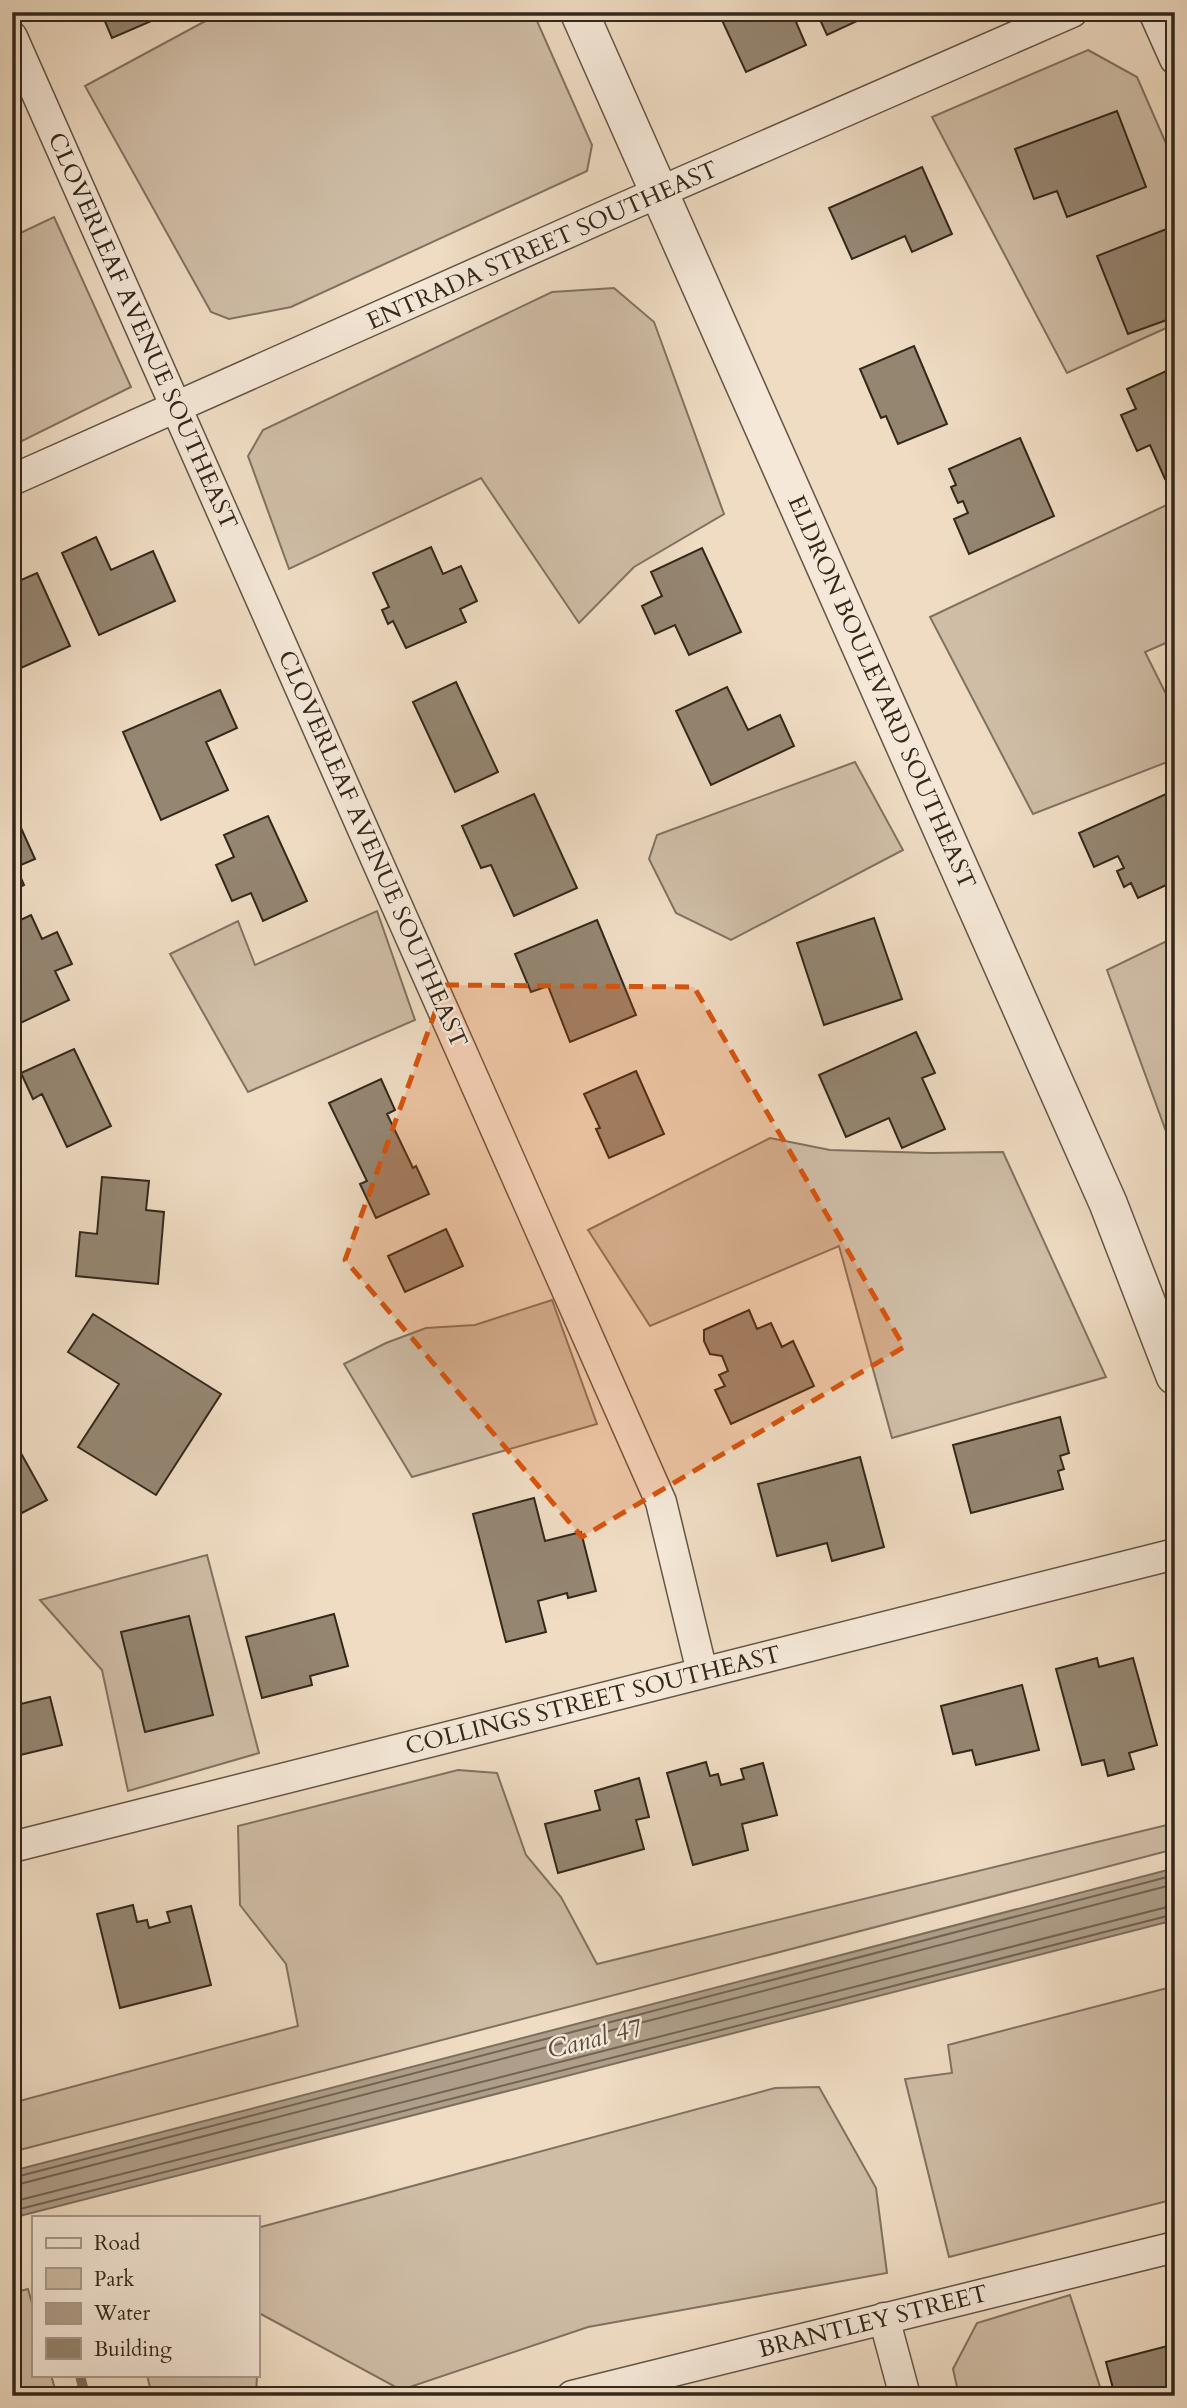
<svg xmlns="http://www.w3.org/2000/svg" width="1187" height="2408" font-family="Cardo,serif">
	<rect width="100%" height="100%" fill="#efdcc3"/>
	<filter id="stains"><feTurbulence type="fractalNoise" baseFrequency=".00286" numOctaves="4"/><feColorMatrix values="0 0 0 0 .2 0 0 0 0 .09 0 0 0 0 .02 0 0 0 .5 -.17"/></filter>
	<radialGradient id="worn" r=".72"><stop offset=".6" stop-color="#630" stop-opacity="0"/><stop offset="1" stop-color="#630" stop-opacity=".3"/></radialGradient>
	<path fill="#cfbda6" stroke="#817260" stroke-width="2" d="M222 12H533L592 145 587 171 291 307 229 319 211 312 85 86Z
		M1088 50 1137 77 1175 164V324L1067 373 932 117Z
		M54 217 131 387 20 442 12 426V237Z
		M614 288 654 322 724 514 634 567 579 623 481 478 289 569 248 456 263 430 552 292Z
		M1175 501V639L1145 652 1175 712V759L1033 814 930 617Z
		M855 762 903 850 731 940 676 913 649 859 657 835Z
		M377 911 415 1020 248 1092 170 954 238 921 255 965Z
		M1175 937V1156L1107 970Z
		M770 1138 830 1150 930 1153 1003 1152 1106 1377 892 1438 839 1246 650 1326 588 1230Z
		M552 1300 597 1424 412 1477 344 1364 386 1343 426 1328 475 1325Z
		M207 1555 259 1753 128 1791 102 1670 40 1600Z
		M458 1770 497 1773 526 1855 561 1897 597 1964 1175 1823V1849L12 2152V2103L298 2026 286 1964 240 1905 238 1826Z
		M1175 1986V2199L949 2257 905 2079 952 2073 948 2045Z
		M819 2087 876 2188 887 2273 588 2327 401 2390 259 2313 257 2354V2228L775 2088Z
		M28 2289 33 2307V2375H51L57 2396H12V2293Z
		M1070 2295 1103 2396H959L953 2369 977 2323Z
		M147 2375H257L256 2396H152Z"/>
	<path fill="#af9f8a" stroke="#7d6f5e" stroke-width="2" d="M1175 1868V1920L12 2218V2171Z"/>
	<g fill="none" stroke-linecap="round" stroke-linejoin="round">
		<path stroke="#716452" stroke-width="2" d="M12 2178 1175 1875
			M12 2186 1175 1884
			M12 2202 1175 1905
			M12 2211 1175 1914"/>
		<path stroke="#7d6f5e" stroke-width="10" d="M80 2375 85 2396"/>
	</g>
	<path fill="#958672" stroke="#33281b" stroke-width="2" d="M101 12H153L156 19 112 38Z
		M727 12H869L870 15 827 35 817 13 796 22 806 45 746 72 720 16Z
		M1117 111 1146 187 1067 217 1057 191 1034 199 1015 149Z
		M922 167 952 234 912 252 905 236 852 259 829 208Z
		M1169 228 1175 244V317L1128 334 1097 256Z
		M914 346 947 424 898 444 886 416 881 418 860 369Z
		M1175 367V475L1165 479 1150 445 1137 451 1121 415 1136 409 1127 389Z
		M1020 438 1054 516 969 554 954 519 968 513 963 501 958 503 951 487 956 485 949 469Z
		M96 537 111 570 153 551 175 601 99 635 62 553Z
		M431 547 443 574 461 566 477 601 460 609 466 622 406 648 393 621 388 624 382 610 389 607 373 573Z
		M702 548 741 632 689 655 675 625 655 634 642 606 662 596 651 572Z
		M37 573 70 646 12 672V584Z
		M456 682 498 772 455 792 413 702Z
		M727 687 748 730 780 715 794 746 711 785 676 711Z
		M220 690 237 728 206 742 228 790 161 820 123 732Z
		M1175 790V881L1138 898 1131 883 1124 887 1117 871 1124 868 1118 856 1094 867 1079 833Z
		M534 794 577 888 514 916 491 865 481 868 462 826Z
		M12 808 35 859 16 867 24 885 12 891Z
		M268 816 307 901 263 921 251 893 232 901 216 865 234 857 224 835Z
		M31 915 42 939 57 932 72 964 55 971 69 1000 12 1027V924Z
		M874 918 902 999 824 1025 797 943Z
		M597 920 636 1015 570 1042 548 986 531 992 515 954Z
		M916 1032 935 1073 922 1078 945 1129 902 1148 889 1118 846 1137 819 1075Z
		M74 1049 111 1126 67 1147 42 1094 33 1099 21 1073Z
		M636 1071 664 1134 609 1158 596 1129 600 1128 584 1094Z
		M381 1079 395 1110 387 1114 413 1168 416 1166 429 1194 376 1218 360 1184 367 1181 329 1103Z
		M102 1177 149 1181 146 1210 164 1212 158 1284 76 1276 80 1232 97 1234Z
		M446 1229 463 1266 405 1292 388 1256Z
		M749 1310 757 1329 771 1323 782 1347 793 1341 814 1386 731 1424 715 1390 725 1386 719 1375 728 1371 722 1356 710 1354 704 1341V1330Z
		M93 1314 221 1394 156 1495 78 1447 119 1384 68 1352Z
		M1060 1417 1069 1453 1060 1456 1064 1469 1058 1471 1063 1489 971 1513 953 1445Z
		M12 1437 47 1500 12 1518Z
		M860 1457 884 1547 832 1561 827 1543 777 1556 758 1484Z
		M534 1498 545 1541 581 1532 596 1591 568 1598 567 1593 538 1601 546 1632 506 1642 473 1514Z
		M334 1614 348 1666 310 1676 312 1685 262 1698 246 1637Z
		M189 1616 213 1715 145 1732 121 1632Z
		M1097 1658 1099 1667 1133 1658 1157 1745 1129 1753 1134 1769 1108 1776 1104 1760 1082 1765 1056 1669Z
		M1022 1685 1039 1750 976 1765 972 1750 953 1754 941 1706Z
		M50 1697 62 1745 12 1757V1706Z
		M706 1762 710 1776 718 1774 721 1785 744 1779 741 1769 763 1763 777 1815 742 1824 748 1850 693 1865 667 1773Z
		M639 1778 649 1817 636 1820 644 1849 558 1873 545 1824 600 1810 595 1791Z
		M133 1905 137 1922 147 1920 149 1928 170 1922 167 1912 191 1906 211 1985 120 2008 97 1914Z
		M1175 2344V2396H1115L1106 2362Z"/>
	<g fill="none" stroke-linecap="round" stroke-linejoin="round">
		<defs>
			<path id="minor" d="M1154 12 1175 59
				M12 37 661 1502 702 1672
				M12 480 623 208 1072 12
				M12 1847 1175 1554
				M884 2318 905 2396
				M572 2396 1175 2247"/>
			<path id="tertiary" d="M579 12 1108 1203 1175 1376"/>
		</defs>
		<use href="#minor" stroke="#625545" stroke-width="33"/>
		<use href="#tertiary" stroke="#625545" stroke-width="40"/>
		<use href="#minor" stroke="#f5e8d8" stroke-width="30"/>
		<use href="#tertiary" stroke="#f5e8d8" stroke-width="37"/>
	</g>
	<path fill="#d6540e" fill-opacity="0.2" stroke="#d6540e" stroke-width="5" stroke-dasharray="14 9" stroke-linejoin="round" d="M445 985 694 987 904 1347 582 1537 345 1260Z"/>
	<g text-anchor="middle" stroke-width="5" stroke-linejoin="round" paint-order="stroke">
		<g font-size="24" fill="#33281b" stroke="#f5e8d8">
			<text transform="translate(542 245) rotate(-24)" y="8">ENTRADA STREET SOUTHEAST</text>
			<text transform="translate(143 331) rotate(66)" y="8">CLOVERLEAF AVENUE SOUTHEAST</text>
			<text transform="translate(882 692) rotate(66)" y="8">ELDRON BOULEVARD SOUTHEAST</text>
			<text transform="translate(373 849) rotate(66)" y="8">CLOVERLEAF AVENUE SOUTHEAST</text>
			<text transform="translate(593 1700) rotate(-14)" y="8">COLLINGS STREET SOUTHEAST</text>
			<text transform="translate(873 2321) rotate(-14)" y="8">BRANTLEY STREET</text>
		</g>
		<g font-size="26" font-style="italic" fill="#584c3c" stroke="#f5e8d8">
			<text transform="translate(594 2038) rotate(-14)" y="9">Canal 47</text>
		</g>
	</g>
	<rect width="1187" height="2408" fill="none" stroke="#efdcc3" stroke-width="42"/>
	<rect x="14" y="14" width="1159" height="2380" fill="none" stroke="#33281b" stroke-width="3.5"/>
	<rect x="21" y="21" width="1145" height="2366" fill="none" stroke="#33281b" stroke-width="2"/>
	<rect x="32" y="2216" width="228" height="161" fill="#f5e8d8" stroke="#a79b8c" stroke-width="2"/>
	<rect x="46" y="2238" width="35" height="10" fill="#f5e8d8" stroke="#a79b8c" stroke-width="2"/>
	<text x="94" y="2250" font-size="21" fill="#33281b">Road</text>
	<rect x="46" y="2268" width="35" height="21" fill="#cfbda6" stroke="#a79b8c" stroke-width="2"/>
	<text x="94" y="2286" font-size="21" fill="#33281b">Park</text>
	<rect x="46" y="2303" width="35" height="21" fill="#af9f8a" stroke="#a79b8c" stroke-width="2"/>
	<text x="94" y="2320" font-size="21" fill="#33281b">Water</text>
	<rect x="46" y="2338" width="35" height="21" fill="#958672" stroke="#a79b8c" stroke-width="2"/>
	<text x="94" y="2356" font-size="21" fill="#33281b">Building</text>
	<rect width="100%" height="100%" filter="url(#stains)"/>
	<rect width="100%" height="100%" fill="url(#worn)"/>
</svg>
